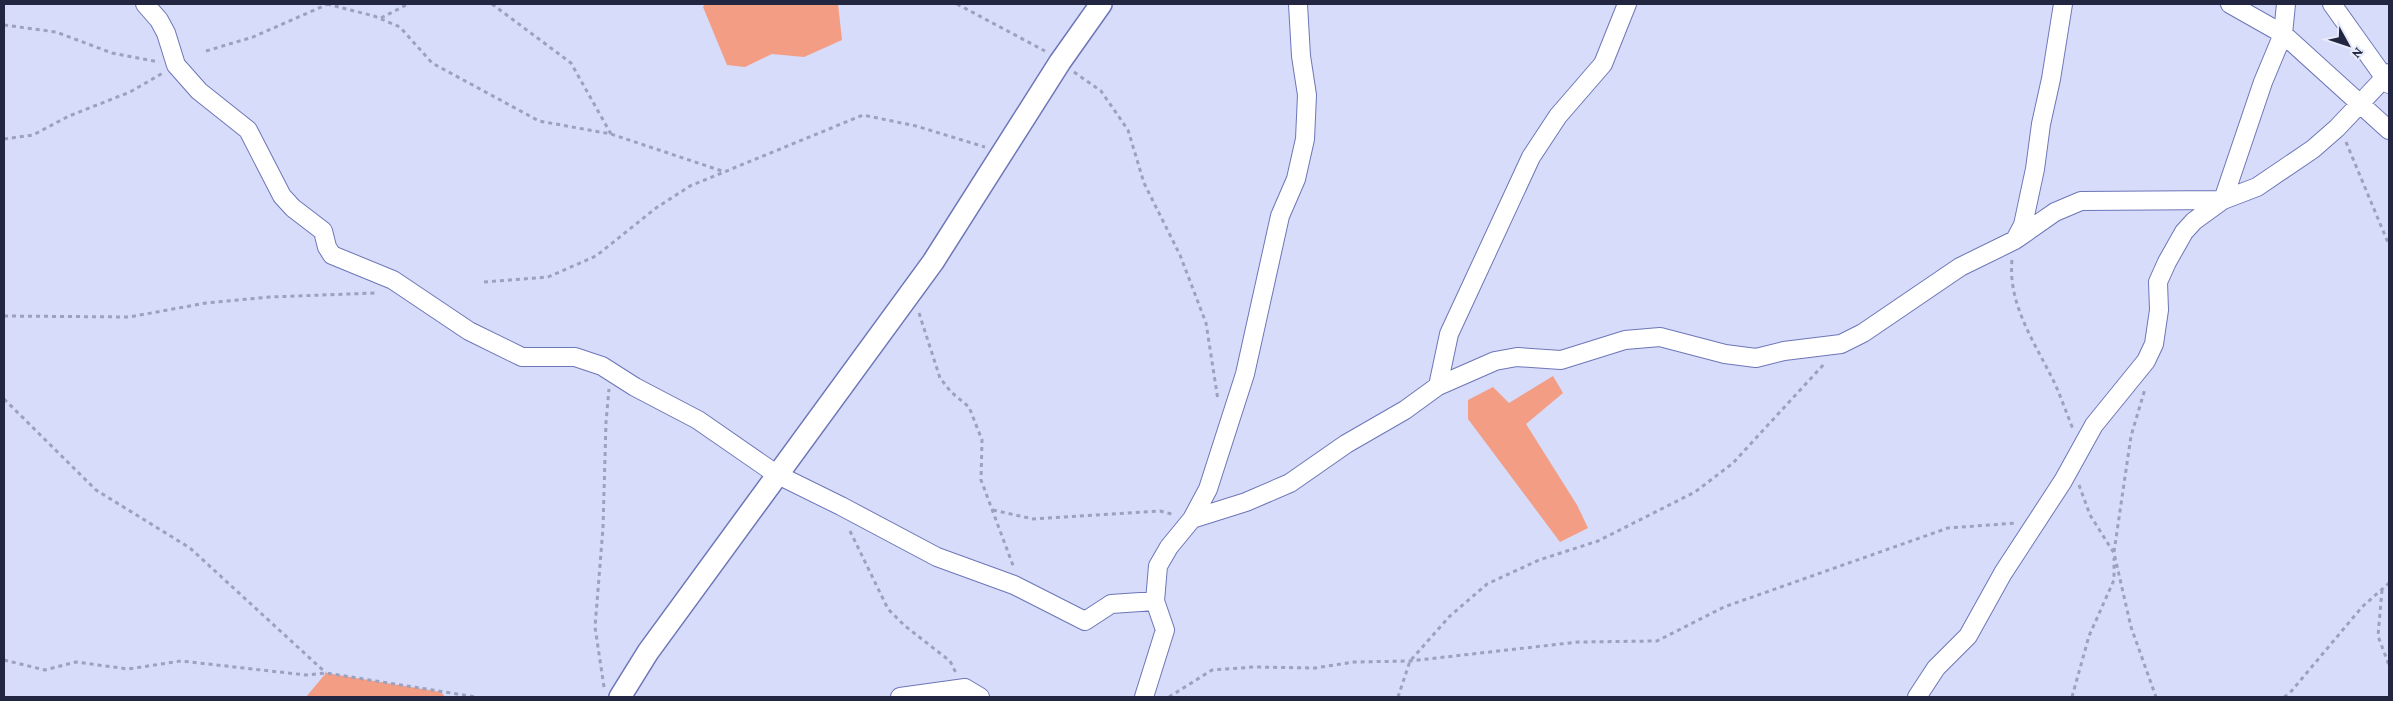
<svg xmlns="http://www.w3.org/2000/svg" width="2393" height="701" font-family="'Crimson Pro',serif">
	<rect width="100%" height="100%" fill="#d6dcf9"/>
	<path fill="#f39d84" d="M705 4H838L842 40 804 57 772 54 745 67 727 65 703 7Z
		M1553 376 1563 393 1526 424 1577 505 1588 528 1560 542 1468 419V400L1493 387 1509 403Z
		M326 673 441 692 445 697H306Z"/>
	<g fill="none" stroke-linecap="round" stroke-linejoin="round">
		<defs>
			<path id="minor" d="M145 4 159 20 166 33 176 65 199 91 248 130 282 196 293 208 323 231 327 247 332 255 393 280 469 331 522 357H575L602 366 635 387 698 420 776 474 841 506 937 557 1014 585 1085 621 1111 604 1155 601
				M2230 4 2283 34 2389 130
				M2332 4 2389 84
				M2015 240 2055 212 2081 201 2223 200 2263 82 2283 34 2286 4
				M1438 386 1495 361 1517 357 1561 360 1625 340 1660 337 1725 354 1756 358 1784 351 1841 344 1863 333 1960 267 2015 240 2023 225 2035 169 2041 124 2051 79 2063 4
				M1192 519 1246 502 1290 483 1346 444 1405 410 1438 386 1449 334 1531 157 1558 116 1603 64 1627 4
				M900 697 965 688 980 697
				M1144 697 1165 630 1155 601 1158 566 1169 547 1192 519 1208 489 1245 374 1280 216 1296 179 1305 139 1307 95 1301 56 1298 4
				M1917 697 1936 668 1968 636 2003 573 2063 481 2094 425 2146 361 2154 344 2159 310 2158 282 2167 262 2184 232 2194 221 2223 200 2257 187 2313 149 2337 128 2389 73"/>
			<path id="tertiary" d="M620 697 648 652 933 262 1060 62 1101 4"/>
		</defs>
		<use href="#minor" stroke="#6d76b8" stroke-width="20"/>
		<use href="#tertiary" stroke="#6d76b8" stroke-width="24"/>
		<path stroke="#9ca1bd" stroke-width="3" stroke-dasharray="4 4" stroke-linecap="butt" d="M327 4 374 16 400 27 432 63 539 121 611 134 725 172
			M492 4 571 63 611 134
			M957 4 1045 51
			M381 18 408 4
			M4 25 56 32 112 53 159 62
			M206 51 253 37 328 4
			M1074 72 1101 91 1128 130 1144 183 1180 255 1206 323 1218 400
			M4 139 33 135 69 116 130 92 163 73
			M2346 142 2389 245
			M2012 260C2008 301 2031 337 2049 372 2059 390 2065 410 2073 429
			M484 282 548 277 596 256 656 208 690 186 863 115 916 126 985 147
			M919 313 940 378 951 392 969 407 982 440 981 480 1014 568
			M4 316 129 317 206 303 270 297 376 293
			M4 399 96 490 190 548 326 673
			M2079 485 2090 515 2114 553 2131 627 2156 697
			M993 510 1033 519 1160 511 1175 515
			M850 531 888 609 905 626 950 661 956 673
			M2114 552 2131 436 2145 389
			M2382 590 2378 636 2389 665
			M4 660 45 670 76 662 128 669 181 661 306 675 326 673 476 697
			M604 687 595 627 603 528 606 422 609 389
			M1169 697 1212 670 1254 667 1315 668 1354 662 1410 661 1578 642 1657 641 1724 607 1948 528 2017 523
			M1398 697 1410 661 1450 616 1487 584 1539 560 1598 541 1695 492 1733 463 1825 363
			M2072 697 2089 636 2114 580V558
			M2284 697 2289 694 2362 607 2389 583"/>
		<use href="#minor" stroke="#fff" stroke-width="18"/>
		<use href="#tertiary" stroke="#fff" stroke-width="21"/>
	</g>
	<rect width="2393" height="701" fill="none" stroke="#222641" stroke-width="10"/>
	<g transform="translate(2348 45) rotate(130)" stroke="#e7eaf9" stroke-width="4" paint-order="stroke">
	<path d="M0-4L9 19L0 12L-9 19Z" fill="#222641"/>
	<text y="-8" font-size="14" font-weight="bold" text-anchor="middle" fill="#222641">N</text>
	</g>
</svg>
